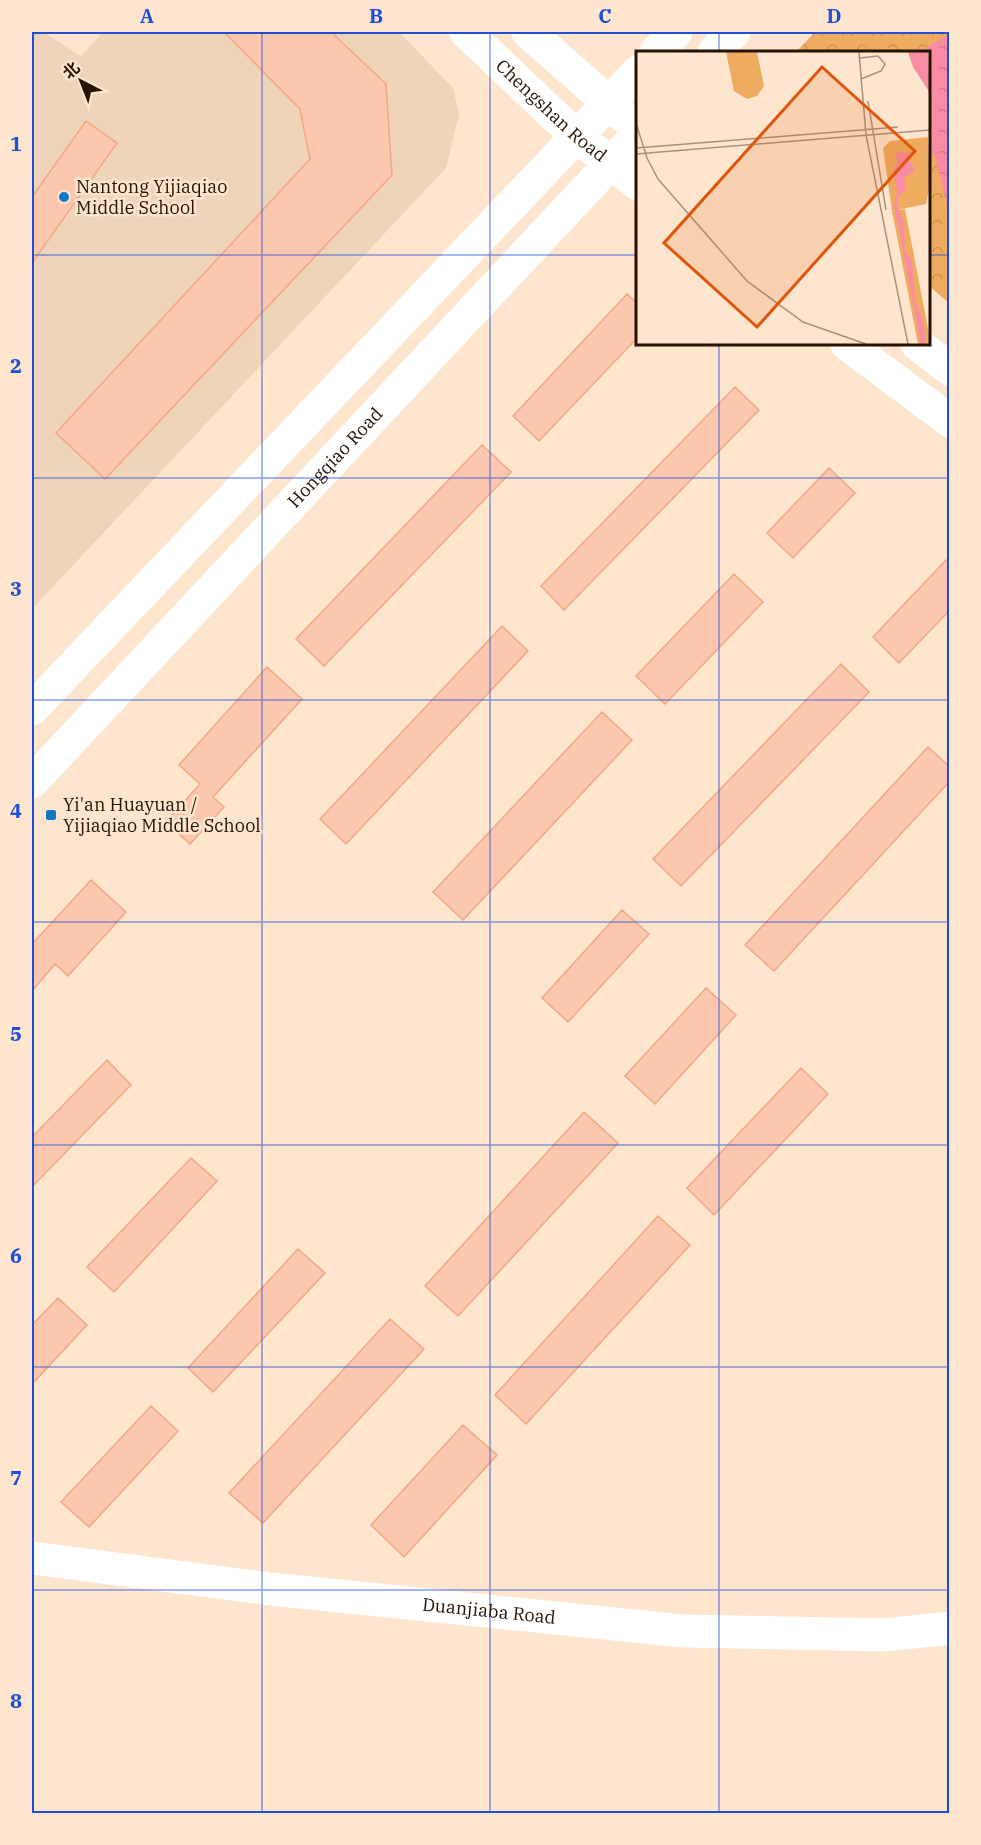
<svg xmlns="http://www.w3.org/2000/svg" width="981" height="1845" font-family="'IBM Plex Serif','Noto Sans SC',serif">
	<defs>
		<pattern id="park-crowns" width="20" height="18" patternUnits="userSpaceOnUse" patternTransform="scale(1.5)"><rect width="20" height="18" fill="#efac60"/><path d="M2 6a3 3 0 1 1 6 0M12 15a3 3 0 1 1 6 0" fill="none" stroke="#cd9352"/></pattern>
		<pattern id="water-ripples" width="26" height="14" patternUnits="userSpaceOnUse" patternTransform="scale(1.5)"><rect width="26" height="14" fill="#f98ba2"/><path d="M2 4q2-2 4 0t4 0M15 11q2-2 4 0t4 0" fill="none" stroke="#d5778a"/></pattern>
	</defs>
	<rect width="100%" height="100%" fill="#fee5cd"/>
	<path fill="#efd4b9" d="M32 32H43L81 56 103 32H399L453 88 459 115 446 168 32 609Z"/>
	<path fill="url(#park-crowns)" d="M815 32H949V303L929 286 928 52H796Z"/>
	<path fill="url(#water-ripples)" d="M949 34V214L935 155 929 152 928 52H919Z"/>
	<path fill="#fbc8af" stroke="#f3a67f" stroke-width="1.5" d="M224 32H331L386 84 392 175 105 479 56 433 310 159 300 109Z
		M86 121 117 143 32 263V197Z
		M627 294 638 304V337L539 441 513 416Z
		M735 387 759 410 564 610 541 586Z
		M482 445 511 472 324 666 296 639Z
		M829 468 855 493 793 558 767 533Z
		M946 560 950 563V610L899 663 873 637Z
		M734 574 763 602 665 704 636 676Z
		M502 626 528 651 346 844 320 819Z
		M841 664 869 692 681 886 653 859Z
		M267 667 302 699 213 797 224 807 190 844 166 822 200 784 179 765Z
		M602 712 632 740 463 920 433 892Z
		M928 747 950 767V781L774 971 745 945Z
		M91 880 126 912 68 976 55 964 32 991V940L34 942Z
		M622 910 649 934 568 1022 542 998Z
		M706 988 736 1015 655 1104 625 1076Z
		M107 1060 131 1085 32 1187V1137Z
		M801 1068 828 1094 714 1215 687 1188Z
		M584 1112 618 1143 458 1316 425 1286Z
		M191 1158 217 1181 114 1292 87 1267Z
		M658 1216 690 1245 526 1424 495 1395Z
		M298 1249 325 1273 213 1392 188 1368Z
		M58 1298 87 1325 32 1384V1325Z
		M390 1319 424 1349 263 1523 229 1493Z
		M151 1406 178 1431 89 1527 61 1502Z
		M463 1425 497 1455 404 1557 371 1525Z"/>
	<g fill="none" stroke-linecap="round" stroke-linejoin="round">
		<path stroke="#fff" stroke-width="33" id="s1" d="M32 1558 271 1589 683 1631 885 1635 950 1628"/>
		<g stroke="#fff" stroke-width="33">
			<path id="s2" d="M466 32 576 136 638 184"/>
			<path d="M528 32 625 117"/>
			<path d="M656 52 676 32"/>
			<path d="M714 52 734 32"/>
			<path d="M847 344 950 421"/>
			<path d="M917 344 950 369"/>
			<path d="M32 709 638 72"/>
			<path id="s3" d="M32 782 638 134"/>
		</g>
	</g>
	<path fill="none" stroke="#1d4ed8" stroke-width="1.5" stroke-opacity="0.55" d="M262 32V1814M490 32V1814M719 32V52M32 255H638M928 255H950M719 344V1814M32 478H950M32 700H950M32 922H950M32 1145H950M32 1367H950M32 1590H950"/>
	<g fill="#1279c4" stroke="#fee5cd" stroke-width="2">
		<circle cx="64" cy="197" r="6"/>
		<rect x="45" y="809" width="12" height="12" rx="3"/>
	</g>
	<g text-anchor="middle" stroke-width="5" stroke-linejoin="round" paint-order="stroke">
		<g font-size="18" fill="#271100" stroke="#fee5cd">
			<text dy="6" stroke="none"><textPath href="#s2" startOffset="116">Chengshan Road</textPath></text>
			<text dy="6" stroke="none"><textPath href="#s3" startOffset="444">Hongqiao Road</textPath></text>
			<text dy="6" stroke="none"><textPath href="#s1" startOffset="460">Duanjiaba Road</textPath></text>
		</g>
		<g font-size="18" fill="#271100" stroke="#fee5cd" text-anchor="start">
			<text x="76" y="193">Nantong Yijiaqiao<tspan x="76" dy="21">Middle School</tspan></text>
			<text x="63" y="811">Yi'an Huayuan /<tspan x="63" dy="21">Yijiaqiao Middle School</tspan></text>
		</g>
	</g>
	<g transform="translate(636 51)">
		<rect width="294" height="294" fill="#fee5cd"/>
		<path d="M269 158 294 288V293H282L256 160Z" fill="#efac60"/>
		<path d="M292 86 294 133 290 153 256 160 247 97 254 90Z" fill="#efac60"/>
		<path d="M90 1H121L128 35 121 45 111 48 98 40Z" fill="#efac60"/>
		<path d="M272 1H292L294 42 277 16ZM274 101 273 109 279 119 268 127 270 139 262 145 261 153 268 172 269 200 276 210 279 250 288 272 289 293H285L258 154 261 140 257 120 262 111 258 102Z" fill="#f98ba2"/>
		<path fill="none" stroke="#a8907b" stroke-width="1.5" d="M223 1 230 84 272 293M224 7 242 5 249 13 245 20 225 28M232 50 250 159M0 72 11 107 22 128 111 230 167 271 230 293M0 97 262 76M0 103 294 79M294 139V167"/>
		<path fill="#de550b" fill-opacity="0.15" stroke="#de550b" stroke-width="3" d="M186 16 279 100 121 276 28 192Z"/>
		<rect width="294" height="294" fill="none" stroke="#271100" stroke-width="3"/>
	</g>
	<rect width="981" height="1845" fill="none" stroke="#fee5cd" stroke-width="66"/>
	<g transform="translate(81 81) rotate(318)" stroke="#fee5cd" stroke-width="4.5" paint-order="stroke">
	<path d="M0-4.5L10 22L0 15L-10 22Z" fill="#271100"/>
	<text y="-9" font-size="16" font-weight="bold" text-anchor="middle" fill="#271100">北</text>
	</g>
	<rect x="33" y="33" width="915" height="1779" fill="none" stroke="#1d4ed8" stroke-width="2"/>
	<g font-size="20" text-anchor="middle" font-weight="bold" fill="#1d4ed8">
		<text x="147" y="23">A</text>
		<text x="376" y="23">B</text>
		<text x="605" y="23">C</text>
		<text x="834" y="23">D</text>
		<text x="16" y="151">1</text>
		<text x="16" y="373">2</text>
		<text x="16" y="596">3</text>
		<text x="16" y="818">4</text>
		<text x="16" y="1041">5</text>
		<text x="16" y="1263">6</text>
		<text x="16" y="1485">7</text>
		<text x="16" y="1708">8</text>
	</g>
</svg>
